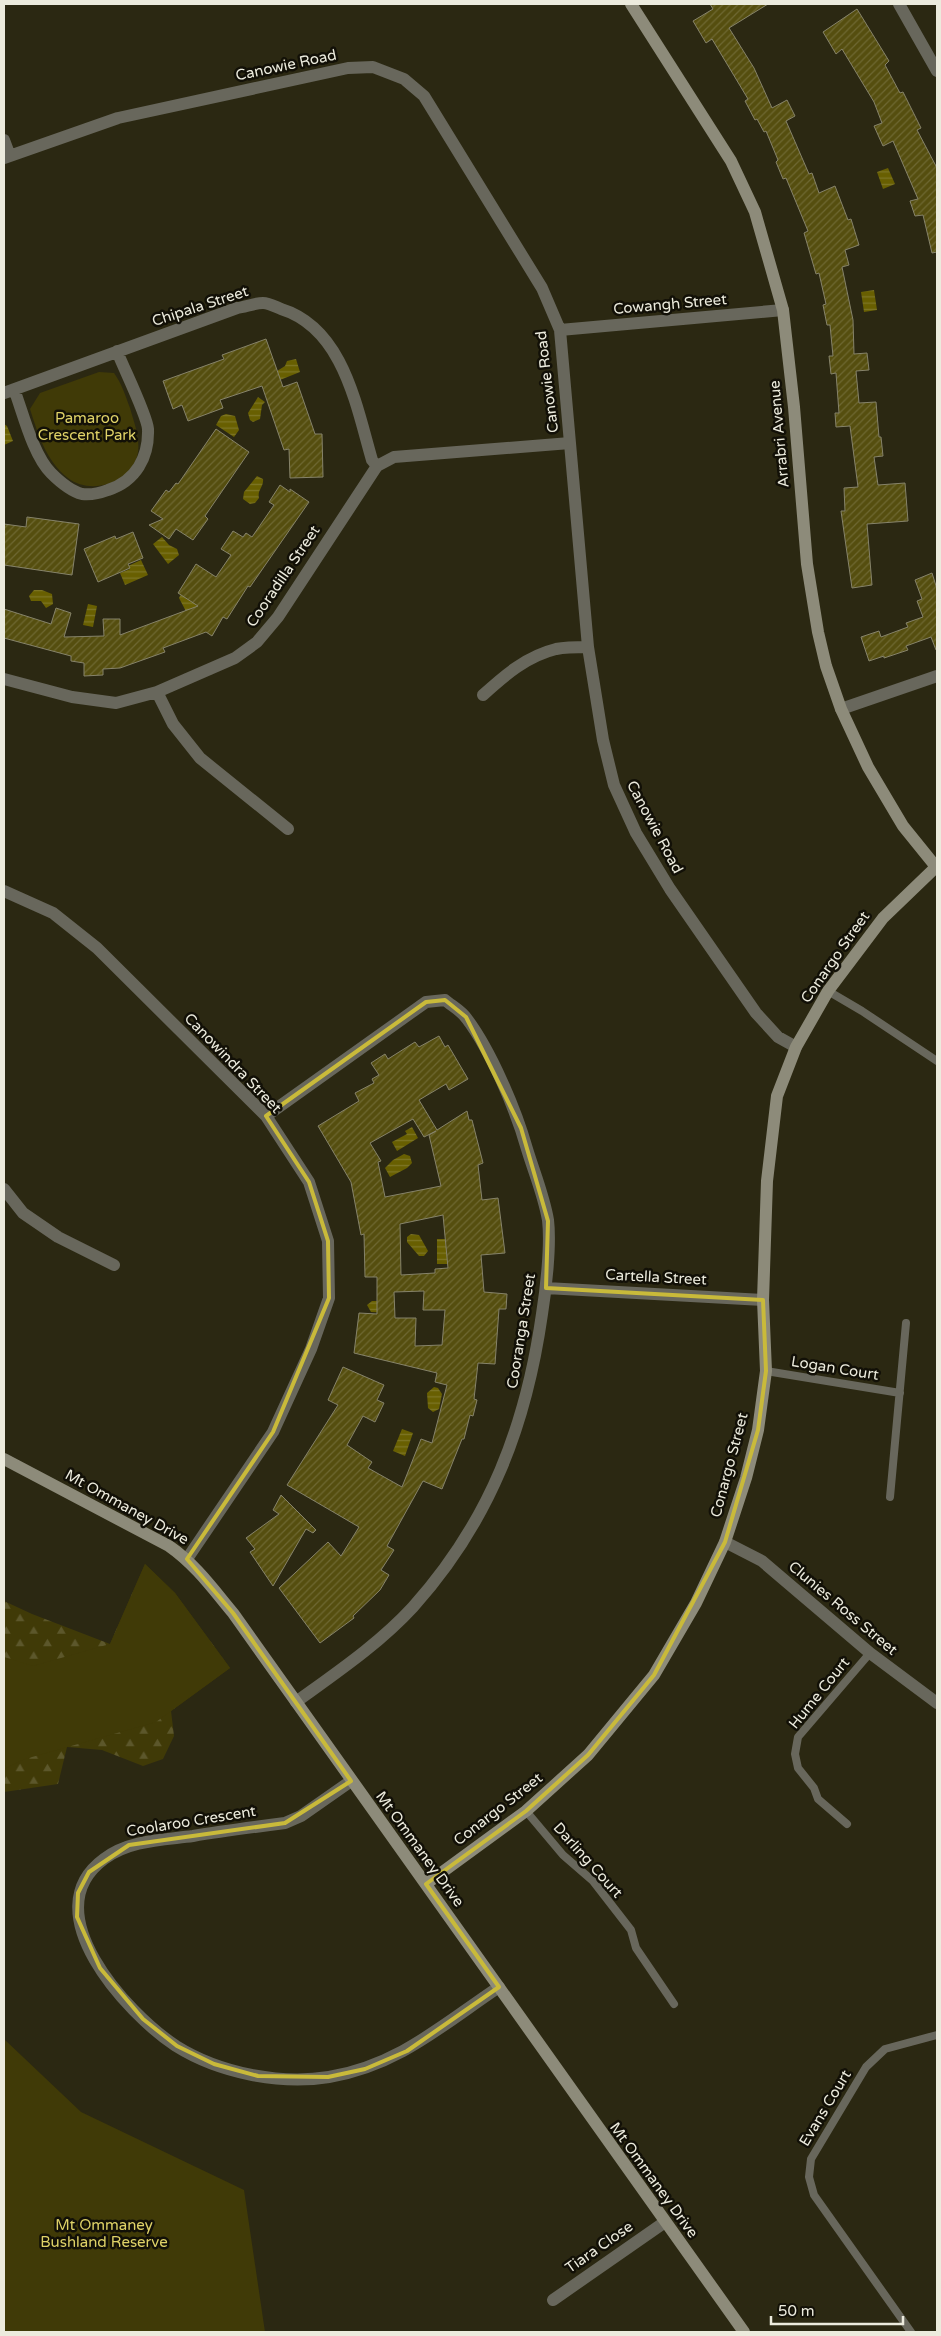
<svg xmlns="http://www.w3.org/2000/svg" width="941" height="2336" font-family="'Varela Round',sans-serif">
	<defs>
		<pattern id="forest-firs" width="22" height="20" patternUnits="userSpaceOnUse" patternTransform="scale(1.25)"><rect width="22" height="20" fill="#403a07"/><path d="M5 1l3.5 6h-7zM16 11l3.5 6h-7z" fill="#5c572b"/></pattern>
		<pattern id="water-rules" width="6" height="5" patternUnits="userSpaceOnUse" patternTransform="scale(1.25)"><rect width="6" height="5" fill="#685f01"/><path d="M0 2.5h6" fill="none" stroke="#7e7626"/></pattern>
		<pattern id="building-hatch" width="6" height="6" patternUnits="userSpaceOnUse" patternTransform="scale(1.25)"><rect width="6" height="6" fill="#554e0f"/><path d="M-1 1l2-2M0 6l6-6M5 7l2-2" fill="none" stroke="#6e6832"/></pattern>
	</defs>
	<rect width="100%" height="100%" fill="#2b2812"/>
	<path fill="url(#forest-firs)" d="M145 1564 175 1593 230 1668 171 1711 174 1736 163 1759 143 1766 102 1750 67 1747 58 1784 4 1792V1601L32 1614 110 1644Z"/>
	<path fill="#403a07" d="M99 372 114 373C122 384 125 395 130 408 134 423 140 436 138 452 133 483 91 496 68 478 46 461 38 434 30 409L40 393Z
		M145 1564 175 1593 230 1668 156 1722 25 1759 4 1769V1657L33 1666 110 1644Z
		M4 2039 81 2112 244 2190 265 2332H4Z"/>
	<path fill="url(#water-rules)" d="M888 168 895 184 883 189 877 172Z
		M874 290 877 310 864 312 861 292Z
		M296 359 300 372 280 380 277 371 285 366 287 361Z
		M258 397 265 402 262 405 260 419 253 422 250 420 248 413Z
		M226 414 235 416 239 430 234 437 216 425 221 416Z
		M4 424 7 426 13 441 4 445Z
		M257 476 263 479C264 487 257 490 259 498L255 503 250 504 243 499 244 492Z
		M162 537 169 545 177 549 179 555 168 564 153 544Z
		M141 560 148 575 125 585 120 573 130 569 128 566Z
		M34 590H42L52 594 53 604 46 608 41 601H31L29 596Z
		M181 594 200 606 191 621 179 598Z
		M88 604 97 606 93 627 83 625Z
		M412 1127 418 1138 397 1151 392 1142 407 1134 405 1131Z
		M404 1154 410 1156 412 1163 407 1168 390 1177 385 1168 393 1160Z
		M411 1234 419 1235 428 1251 424 1256H419L407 1242V1237Z
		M437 1239H445L448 1264H437Z
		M372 1301H392L395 1308 390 1313 371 1312 367 1305Z
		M434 1387 438 1388 442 1394 439 1409 433 1412 428 1408 427 1393Z
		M402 1429 413 1433 405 1456 393 1451Z"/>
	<path fill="url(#building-hatch)" stroke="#86836a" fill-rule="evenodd" d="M710 4H768L729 28 754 68 772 108 787 100 795 116 786 121 809 174 812 173 819 193 835 186 848 220 851 219 859 245 845 250 849 265 842 267 853 320 854 354 867 353 869 370 856 371 859 403 876 402 879 437H881L883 456 874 457 878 485 905 483 908 521 867 524 872 585 852 588 841 511H845L844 488 858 487 850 426 836 427 835 413H839L836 373 831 374 829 356H833L830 325H827L823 305 826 304 819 273 816 274 804 233 808 231 786 178 783 179 776 162 778 160 766 131 764 132 757 119 755 120 745 101 748 99 712 39 706 43 693 21 713 9Z
		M857 9 889 61 885 65 900 93 903 92 921 128 917 130 937 168V252L932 253 923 215 915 216 910 201 918 199 893 141 883 146 874 126 882 123 874 102 842 49 836 54 823 32Z
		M266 339 283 387 297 382 315 434H322L323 477 290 478 289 449 284 450 262 386 220 400 223 408 188 421 182 405 173 409 163 381 224 359 222 355Z
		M216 429 249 452 205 516 208 519 193 540 176 529 169 539 149 525 163 519 151 511 166 490 169 492 176 483 178 484Z
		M280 485 290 492V489L309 502 250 587 248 586 227 619 223 617 212 636 206 632 163 648 165 652 120 668 103 669V675L84 676V663L71 661V656L4 638V609L51 624 56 608 71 613 64 637 104 636 103 619H120V635L198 606 178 593 196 564 216 577 231 555 221 549 233 531 243 537 246 533 252 537 274 505 269 502Z
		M27 517 79 524 72 575 4 565V524L26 527Z
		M133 532 143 558 128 564 130 568 98 582 84 549 115 536 116 539Z
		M932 573 937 589V650H936L931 637 906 646 908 650 884 658V656L869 661 861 637 879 631 881 637 908 627 906 623 923 617 917 601 922 599 915 580Z
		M439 1036 445 1047 448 1045 468 1079 449 1090 446 1084 419 1100 437 1130 467 1111 469 1120H472L483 1163 478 1165 482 1200 498 1198 505 1253 481 1255 484 1292 507 1294 506 1309H499L495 1364 478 1363 474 1399 477 1400 473 1416 470 1415 464 1439H462L442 1489 423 1481 387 1546 394 1550 381 1570 389 1575 380 1590 353 1616 354 1618 320 1643 279 1588 328 1542 341 1556 359 1527 287 1485 338 1405 328 1400 343 1367 384 1385 377 1400 384 1403 375 1422 363 1416 347 1445 372 1462 368 1468 402 1487 421 1439 432 1443 447 1385 435 1382 437 1373 354 1353 359 1313 377 1314V1277H365L364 1234 361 1235 351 1182 318 1126 359 1101 355 1093 374 1083 372 1079 379 1075 371 1063 385 1054 388 1059 415 1042 419 1047ZM413 1119 424 1137 436 1131 429 1135 441 1186 385 1197 378 1162 381 1161 370 1143ZM443 1215 448 1268 435 1269V1273L401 1275 400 1224ZM424 1291 423 1310H445L442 1345 415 1346 416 1318H395L394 1292Z
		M281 1495 316 1530 313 1533 306 1529 273 1586 250 1552 255 1549 246 1538 279 1514 273 1510Z"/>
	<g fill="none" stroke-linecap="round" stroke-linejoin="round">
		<path stroke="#68675c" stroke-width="8" d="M828 991 862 1011 937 1061
			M766 1371 900 1393
			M890 1497 906 1323
			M526 1811 563 1855 593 1881 631 1930 636 1948 674 2004
			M847 1824 818 1799 814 1788 798 1768 795 1754 798 1737 870 1653
			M911 2332 814 2195 809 2177 811 2159 866 2067 885 2049 937 2035"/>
		<path stroke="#68675c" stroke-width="12" d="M899 4 937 71
			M4 140 10 156
			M4 158 118 118 348 68 373 67 404 79 424 96 542 288 560 330 588 647 603 740 614 785 636 833 670 889 756 1013 778 1037 796 1047
			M560 330 783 310
			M14 389C23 413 33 455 51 473 59 481 70 491 82 494 90 495 100 493 108 490 136 481 149 457 148 429 147 415 123 367 117 351
			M4 393 237 308C245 307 255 303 263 303 269 303 276 307 281 309 343 328 356 405 372 460L377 466
			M4 679 72 697 116 703 157 692 235 658 257 642 278 617 377 466 394 457 570 443
			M157 692 173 724 200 758 288 829
			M483 695C505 675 527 656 556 649 566 647 578 647 588 647
			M841 709 937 676
			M4 891 53 913 97 948 266 1116 309 1182 328 1241 329 1298 311 1349 273 1432 187 1559
			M266 1116 426 1002 445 1000C452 1006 462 1011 467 1019 491 1051 516 1110 527 1149 534 1172 544 1196 548 1220 551 1245 546 1289 542 1314 526 1426 490 1521 413 1607 379 1644 336 1673 296 1702
			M4 1189 23 1213 58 1237 114 1265
			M546 1288 763 1300
			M725 1542 762 1561 870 1653 937 1703
			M351 1781 301 1816 285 1823C254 1827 223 1831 193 1836 163 1840 129 1840 104 1859 33 1911 126 2013 176 2046 219 2073 280 2085 329 2077 399 2065 442 2025 499 1987
			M553 2300 665 2222"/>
		<path stroke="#8d8b7a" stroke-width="12" d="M631 4 731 161 755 212 783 310 794 407 807 564 818 632 826 666 841 709 868 767 903 826 937 868
			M4 1459 169 1546C195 1564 213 1589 233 1613L744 2332
			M426 1884 526 1811 588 1755 654 1675 696 1603 725 1542 746 1478 758 1430 766 1371 763 1300 767 1181 777 1096 796 1047 828 991 883 918 936 867"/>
	</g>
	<path fill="none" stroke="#c9ba3a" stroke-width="4" stroke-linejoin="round" d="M445 1000 466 1017 521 1128 548 1221 546 1288 763 1300 766 1371 758 1430 725 1542 654 1675 588 1755 526 1811 426 1884 499 1987 407 2051 365 2069 328 2077 258 2076 214 2064 177 2046 143 2019 100 1968 77 1917 78 1893 89 1872 129 1845 285 1823 351 1781 233 1613 187 1559 273 1432 329 1298 328 1241 309 1182 266 1116 426 1002Z"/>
	<g text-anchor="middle" stroke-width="5" stroke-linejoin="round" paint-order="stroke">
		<g font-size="15" fill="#ecebdd" stroke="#121007">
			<text transform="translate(286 65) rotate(-12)" y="5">Canowie Road</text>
			<text transform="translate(670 304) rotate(-5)" y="5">Cowangh Street</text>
			<text transform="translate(200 306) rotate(-18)" y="5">Chipala Street</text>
			<text transform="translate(547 382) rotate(-97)" y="5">Canowie Road</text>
			<text transform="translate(779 434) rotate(-95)" y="5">Arrabri Avenue</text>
			<text transform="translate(283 576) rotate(-56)" y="5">Cooradilla Street</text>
			<text transform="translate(655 827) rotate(62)" y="5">Canowie Road</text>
			<text transform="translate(835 957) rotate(-55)" y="5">Conargo Street</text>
			<text transform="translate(233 1063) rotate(46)" y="5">Canowindra Street</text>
			<text transform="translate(656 1277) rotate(3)" y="5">Cartella Street</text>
			<text transform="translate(521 1331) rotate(-81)" y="5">Cooranga Street</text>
			<text transform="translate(835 1368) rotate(9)" y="5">Logan Court</text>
			<text transform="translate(729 1465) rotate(-75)" y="5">Conargo Street</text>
			<text transform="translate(127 1507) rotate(29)" y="5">Mt Ommaney Drive</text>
			<text transform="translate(843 1608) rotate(40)" y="5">Clunies Ross Street</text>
			<text transform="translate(819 1693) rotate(-51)" y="5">Hume Court</text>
			<text transform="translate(498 1809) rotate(-38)" y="5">Conargo Street</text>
			<text transform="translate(191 1821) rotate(-9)" y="5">Coolaroo Crescent</text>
			<text transform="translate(420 1849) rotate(54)" y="5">Mt Ommaney Drive</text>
			<text transform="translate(588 1860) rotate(48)" y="5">Darling Court</text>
			<text transform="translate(825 2108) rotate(-59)" y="5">Evans Court</text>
			<text transform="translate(654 2180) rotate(54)" y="5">Mt Ommaney Drive</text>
			<text transform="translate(599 2247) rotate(-35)" y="5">Tiara Close</text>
		</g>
		<g font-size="15" fill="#dfd267" stroke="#121007">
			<text x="87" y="423">Pamaroo<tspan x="87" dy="17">Crescent Park</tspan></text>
			<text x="104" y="2230">Mt Ommaney<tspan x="104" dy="17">Bushland Reserve</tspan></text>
		</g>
	</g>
	<rect width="941" height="2336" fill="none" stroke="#ecebdd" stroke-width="10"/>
	<path d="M771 2316v8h132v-8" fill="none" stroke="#ecebdd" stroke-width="2.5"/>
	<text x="778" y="2316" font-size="15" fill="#ecebdd" stroke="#121007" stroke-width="4" paint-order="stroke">50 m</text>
</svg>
